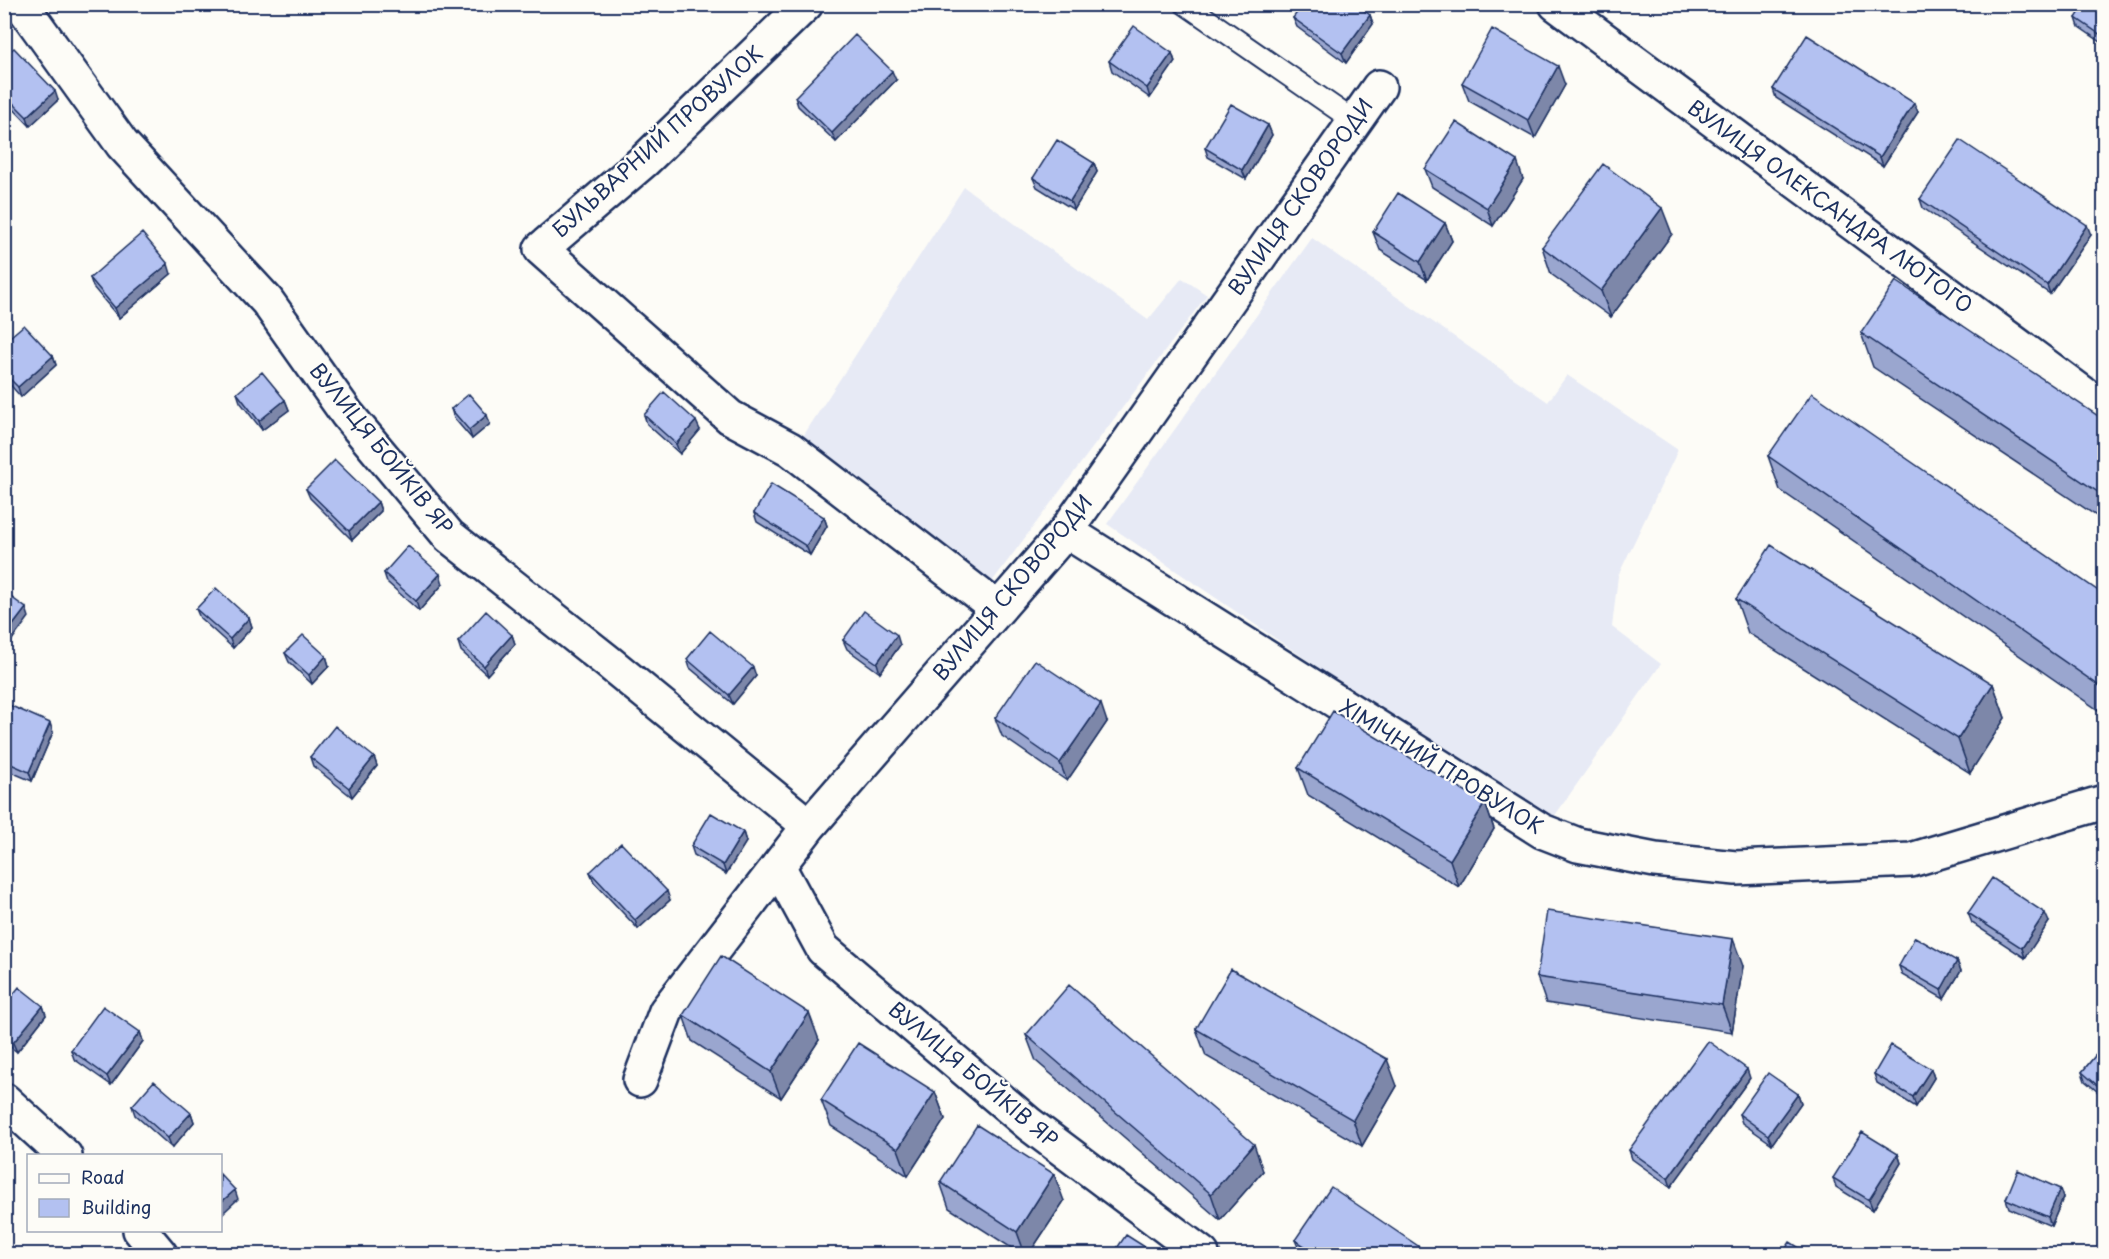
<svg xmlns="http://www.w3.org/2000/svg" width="2109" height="1259" font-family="'Playpen Sans',sans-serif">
	<rect width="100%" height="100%" fill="#fdfcf7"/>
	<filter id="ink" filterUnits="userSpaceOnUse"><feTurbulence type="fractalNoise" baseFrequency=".0167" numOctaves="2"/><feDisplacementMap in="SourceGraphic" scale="12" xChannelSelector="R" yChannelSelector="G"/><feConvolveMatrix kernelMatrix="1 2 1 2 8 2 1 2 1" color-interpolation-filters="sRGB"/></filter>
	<g filter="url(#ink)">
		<path fill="#e7eaf5" d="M964 187 1148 320 1182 278 1207 295 985 591 800 441Z
			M1312 238 1548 402 1567 375 1678 450 1618 576 1612 627 1661 664 1549 824 1107 524Z"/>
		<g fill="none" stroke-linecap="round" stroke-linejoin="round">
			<defs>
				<path id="lane" d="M1185 4 1354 121"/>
				<path id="street" d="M21 4 122 144 267 301 347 414 449 536 607 661 809 826
					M806 4 644 161 541 249 730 417 790 449 998 609
					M1556 4 2104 409
					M1066 531 1542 831 1578 845 1655 860 1736 868 1911 860 2104 802
					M778 866 823 949 1029 1124 1202 1254
					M640 1080 666 1011 809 826 1066 531 1379 87
					M4 1100 65 1156
					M140 1230 160 1254"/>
			</defs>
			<use href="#lane" stroke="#1b2f5e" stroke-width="24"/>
			<use href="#street" stroke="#1b2f5e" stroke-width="38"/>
			<use href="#lane" stroke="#fdfcf7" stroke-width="20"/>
			<use href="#street" stroke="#fdfcf7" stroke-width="33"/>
		</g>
		<path fill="#9aa6cf" stroke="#1b2f5e" stroke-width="1.5" d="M2104 4V44L2079 27 2076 18Z
			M1370 15 1373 24 1346 63 1297 27 1293 18Z
			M1172 53 1175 62 1150 98 1112 71 1109 61Z
			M4 56 58 100 30 126 4 99Z
			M896 80 836 142 798 106 795 97Z
			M1462 83 1565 85 1535 138 1469 101Z
			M1773 89 1918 112 1883 166 1776 98Z
			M1268 125 1272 135 1246 179 1208 157 1205 148Z
			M1094 163 1097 172 1074 210 1037 187 1033 178Z
			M1425 169 1523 179 1493 226 1432 187Z
			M1920 199 2091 235 2050 294 1923 208Z
			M1445 223 1452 241 1427 280 1380 250 1373 232Z
			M1672 234 1611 317 1551 274 1542 247Z
			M171 274 119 318 93 287 90 278Z
			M1861 333 2104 420V521L1873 367Z
			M4 342 53 356 56 365 21 397 4 378Z
			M237 393 285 400 289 410 262 430 240 402Z
			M451 409 490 424 472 439 454 418Z
			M644 415 700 430 680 454 647 424Z
			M1768 456 2104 595V714L1780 490Z
			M306 489 378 502 381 511 352 540 310 498Z
			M754 513 824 517 827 526 810 555 757 522Z
			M384 573 443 584 419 611 387 582Z
			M1736 599 1993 684 2005 718 1970 773 1748 633Z
			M196 609 249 618 252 627 233 648 200 618Z
			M512 635 515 644 487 675 461 651 458 642Z
			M843 640 900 645 880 673 847 649Z
			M285 653 326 656 329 666 312 684 289 662Z
			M687 659 756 676 733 704 690 668Z
			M4 717 53 732 32 781 4 769Z
			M995 718 1107 722 1067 781 1002 736Z
			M310 757H374L377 766 352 797 313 766Z
			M1298 768 1485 803 1494 829 1459 887 1308 795Z
			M743 832 746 842 726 874 694 855 691 846Z
			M590 872 670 900 638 929 594 882Z
			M1968 913 2049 922 2025 958 1972 923Z
			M1957 961 1961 971 1944 999 1902 975 1899 966Z
			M1743 966 1732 1032 1546 1003 1537 977Z
			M4 1006H43L46 1015 17 1052 4 1042Z
			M683 1015 819 1040 781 1098 692 1041Z
			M1196 1029 1397 1086 1362 1146 1206 1056Z
			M140 1032 143 1041 111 1085 74 1059 71 1050Z
			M1026 1035 1263 1171 1220 1220 1036 1061Z
			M2104 1045V1097L2085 1081 2082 1072Z
			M1931 1069 1934 1078 1916 1107 1877 1083 1874 1074Z
			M1750 1078 1671 1187 1632 1159 1629 1150Z
			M935 1092 945 1119 908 1176 831 1126 821 1100Z
			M1798 1094 1801 1103 1772 1144 1742 1123 1739 1114Z
			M132 1106 191 1113 194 1122 172 1148 135 1115Z
			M1898 1154 1901 1163 1873 1210 1836 1187 1833 1178Z
			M940 1182 1064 1201 1029 1254H1021L949 1208Z
			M2063 1198 2051 1226 2009 1208 2006 1199Z
			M1295 1240 1430 1254H1301Z"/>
		<path fill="#7d87a9" stroke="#1b2f5e" stroke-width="1.5" d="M1370 15 1373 24 1346 63 1342 53Z
			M1172 53 1175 62 1150 98 1147 88Z
			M1558 66 1565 85 1535 138 1528 120Z
			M892 71 896 80 836 142 832 133Z
			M55 91 58 100 30 126 27 117Z
			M1914 103 1918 112 1883 166 1880 157Z
			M1268 125 1272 135 1246 179 1242 170Z
			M1517 161 1523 179 1493 226 1487 208Z
			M1094 163 1097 172 1074 210 1070 201Z
			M1662 208 1672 234 1611 317 1601 291Z
			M1445 223 1452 241 1427 280 1420 262Z
			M2087 225 2091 235 2050 294 2047 285Z
			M168 264 171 274 119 318 115 308Z
			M53 356 56 365 21 397 18 387Z
			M285 400 289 410 262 430 259 421Z
			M487 415 490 424 472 439 469 430Z
			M696 421 700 430 680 454 676 444Z
			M378 502 381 511 352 540 349 531Z
			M824 517 827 526 810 555 806 546Z
			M440 574 443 584 419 611 416 601Z
			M26 608 29 617 6 648 4 643V637Z
			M249 618 252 627 233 648 230 639Z
			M512 635 515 644 487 675 484 666Z
			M897 635 900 645 880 673 877 663Z
			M326 656 329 666 312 684 309 675Z
			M753 667 756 676 733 704 729 695Z
			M1993 684 2005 718 1970 773 1958 739Z
			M1101 704 1107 722 1067 781 1060 763Z
			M50 723 53 732 32 781 29 772Z
			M374 757 377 766 352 797 349 788Z
			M1485 803 1494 829 1459 887 1450 860Z
			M743 832 746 842 726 874 723 865Z
			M667 891 670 900 638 929 635 920Z
			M2045 913 2049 922 2025 958 2022 948Z
			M1733 939 1743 966 1732 1032 1722 1005Z
			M1957 961 1961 971 1944 999 1941 990Z
			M43 1006 46 1015 17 1052 13 1043Z
			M809 1013 819 1040 781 1098 771 1072Z
			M140 1032 143 1041 111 1085 107 1076Z
			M1387 1059 1397 1086 1362 1146 1353 1120Z
			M1747 1069 1750 1078 1671 1187 1668 1178Z
			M1931 1069 1934 1078 1916 1107 1913 1097Z
			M935 1092 945 1119 908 1176 898 1149Z
			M1798 1094 1801 1103 1772 1144 1768 1135Z
			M191 1113 194 1122 172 1148 168 1138Z
			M1254 1144 1263 1171 1220 1220 1211 1194Z
			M1898 1154 1901 1163 1873 1210 1869 1200Z
			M1054 1174 1064 1201 1029 1254H1025L1017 1232Z
			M2060 1189 2063 1198 2051 1226 2048 1217Z
			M235 1190 238 1199 223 1213 220 1207V1203Z"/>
		<path fill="#b3c1f1" stroke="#1b2f5e" stroke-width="1.5" d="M1303 4H1355L1370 15 1342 53 1293 18Z
			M2085 4H2104V37L2076 18Z
			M1134 26 1172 53 1147 88 1109 61Z
			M1492 29 1558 66 1528 120 1462 83Z
			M855 35 892 71 832 133 795 97Z
			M1807 35 1914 103 1880 157 1773 89Z
			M14 48 55 91 27 117 4 94V56Z
			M1231 104 1268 125 1242 170 1205 148Z
			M1456 122 1517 161 1487 208 1425 169Z
			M1057 140 1094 163 1070 201 1033 178Z
			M1960 140 2087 225 2047 285 1920 199Z
			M1603 164 1662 208 1601 291 1542 247Z
			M1398 193 1445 223 1420 262 1373 232Z
			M142 233 168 264 115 308 90 278Z
			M1896 281 2104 420V496L1861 333Z
			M24 325 53 356 18 387 4 373V342Z
			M262 372 285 400 259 421 237 393Z
			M664 392 696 421 676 444 644 415Z
			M1812 393 2104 595V689L1768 456Z
			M469 394 487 415 469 430 451 409Z
			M335 460 378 502 349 531 306 489Z
			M771 484 824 517 806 546 754 513Z
			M1771 545 1993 684 1958 739 1736 599Z
			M408 546 440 574 416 601 384 573Z
			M216 588 249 618 230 639 196 609Z
			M4 592 26 608 4 637Z
			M486 611 512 635 484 666 458 642Z
			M864 611 897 635 877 663 843 640Z
			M710 631 753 667 729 695 687 659Z
			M303 635 326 656 309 675 285 653Z
			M1035 660 1101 704 1060 763 995 718Z
			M9 705 50 723 29 772 4 761V717Z
			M1333 711 1485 803 1450 860 1298 768Z
			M335 726 374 757 349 788 310 757Z
			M711 813 743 832 723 865 691 846Z
			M621 843 667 891 635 920 590 872Z
			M1992 878 2045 913 2022 948 1968 913Z
			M1547 911 1733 939 1722 1005 1537 977Z
			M1915 937 1957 961 1941 990 1899 966Z
			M721 956 809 1013 771 1072 683 1015Z
			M1231 969 1387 1059 1353 1120 1196 1029Z
			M1069 985 1254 1144 1211 1194 1026 1035Z
			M19 987 43 1006 13 1043 4 1036V1006Z
			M103 1006 140 1032 107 1076 71 1050Z
			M1708 1041 1747 1069 1668 1178 1629 1150Z
			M858 1043 935 1092 898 1149 821 1100Z
			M1891 1045 1931 1069 1913 1097 1874 1074Z
			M2104 1045V1091L2082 1072Z
			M1768 1073 1798 1094 1768 1135 1739 1114Z
			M154 1081 191 1113 168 1138 132 1106Z
			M977 1125 1054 1174 1017 1232 940 1182Z
			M1862 1132 1898 1154 1869 1200 1833 1178Z
			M2018 1170 2060 1189 2048 1217 2006 1199Z
			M220 1174 235 1190 220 1203Z
			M1331 1187 1430 1254H1317L1295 1240Z
			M1126 1235 1156 1254H1113Z
			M1790 1242 1809 1254H1782Z"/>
	</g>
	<g text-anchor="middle" stroke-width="4.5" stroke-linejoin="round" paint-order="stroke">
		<g font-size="21" fill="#1b2f5e" stroke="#fdfcf7">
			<text transform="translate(658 142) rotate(-42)" y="7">БУЛЬВАРНИЙ ПРОВУЛОК</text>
			<text transform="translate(1301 197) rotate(-55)" y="7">ВУЛИЦЯ СКОВОРОДИ</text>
			<text transform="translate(1830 207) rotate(36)" y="7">ВУЛИЦЯ ОЛЕКСАНДРА ЛЮТОГО</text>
			<text transform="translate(381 449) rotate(51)" y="7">ВУЛИЦЯ БОЙКІВ ЯР</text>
			<text transform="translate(1013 588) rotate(-50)" y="7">ВУЛИЦЯ СКОВОРОДИ</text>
			<text transform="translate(1441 767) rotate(32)" y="7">ХІМІЧНИЙ ПРОВУЛОК</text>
			<text transform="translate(973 1075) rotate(40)" y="7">ВУЛИЦЯ БОЙКІВ ЯР</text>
		</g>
	</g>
	<rect width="2109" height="1259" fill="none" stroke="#fdfcf7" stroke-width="24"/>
	<rect x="12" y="12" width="2085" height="1235" fill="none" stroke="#1b2f5e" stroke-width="2" filter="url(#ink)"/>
	<rect x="27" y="1154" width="195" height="78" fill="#fdfcf7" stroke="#a3aaba" stroke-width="1.5"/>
	<rect x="39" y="1174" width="30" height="9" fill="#fdfcf7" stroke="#a3aaba" stroke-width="1.5"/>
	<text x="81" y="1184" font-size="18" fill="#1b2f5e">Road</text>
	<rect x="39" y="1199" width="30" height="18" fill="#b3c1f1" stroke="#a3aaba" stroke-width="1.5"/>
	<text x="81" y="1214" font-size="18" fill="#1b2f5e">Building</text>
</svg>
